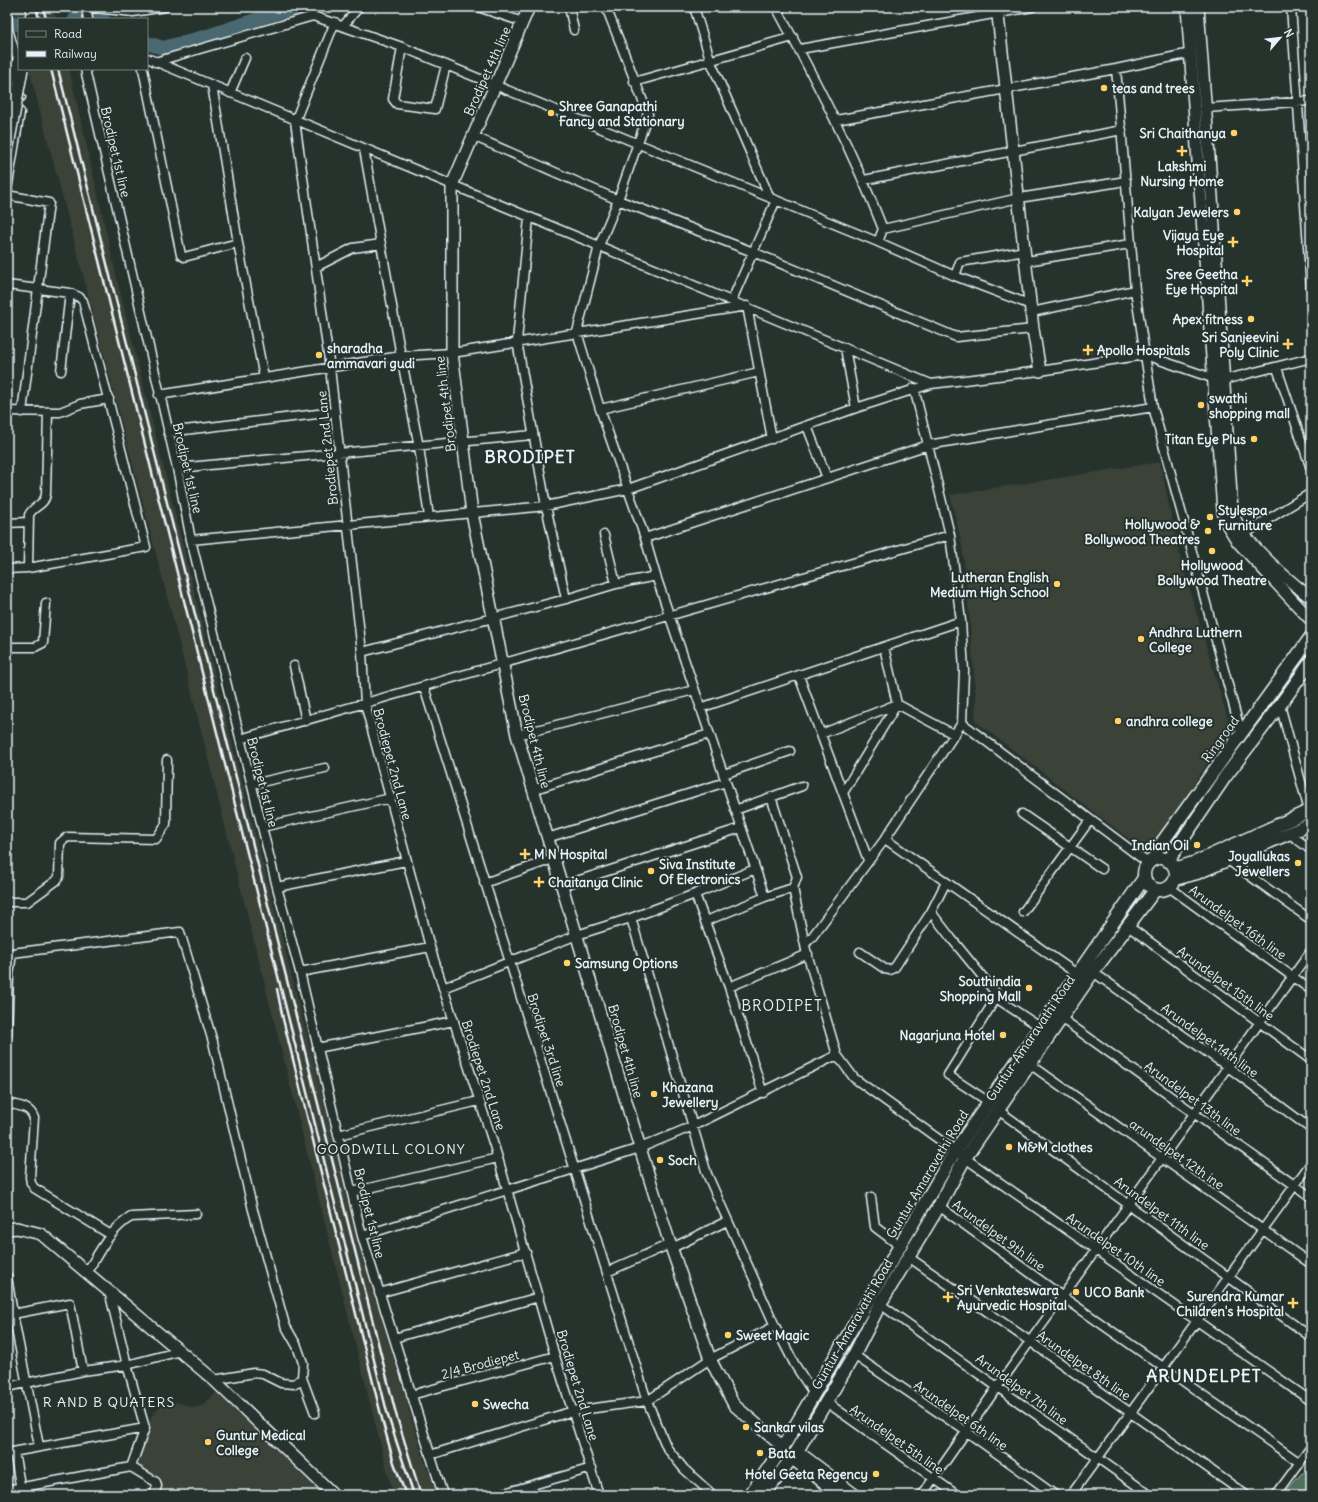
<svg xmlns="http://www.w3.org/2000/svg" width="1318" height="1502" font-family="Delius,sans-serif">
	<rect width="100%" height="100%" fill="#26332d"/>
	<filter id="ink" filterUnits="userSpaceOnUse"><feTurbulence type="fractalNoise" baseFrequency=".025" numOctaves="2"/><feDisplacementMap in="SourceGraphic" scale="8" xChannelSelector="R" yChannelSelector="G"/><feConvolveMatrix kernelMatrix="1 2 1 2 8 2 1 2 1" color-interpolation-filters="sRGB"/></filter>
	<g filter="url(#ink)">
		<path fill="#3b4239" d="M13 7H52L56 19H19V30Z
			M29 69H69L121 296 231 739 344 1180 374 1291 423 1457 437 1495H395L391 1486 169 603Z
			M1093 345 1094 354 1082 355 1081 347Z
			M1160 462 1180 557 1230 726 1150 855 975 721 976 699 969 611 962 545 950 495Z
			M217 1392 330 1495H156L161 1477 138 1467 151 1417 164 1401 180 1403 195 1408 203 1405Z"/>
		<path fill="#50715c" stroke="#9cb1aa" d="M1311 1468V1495H1283L1301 1474Z"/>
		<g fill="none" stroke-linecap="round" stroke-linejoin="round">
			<path stroke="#49686f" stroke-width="14" d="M75 19 98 15 103 19
				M7 22 19 24
				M147 43 163 48 211 35 276 13 302 8"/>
			<defs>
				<path id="street" d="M86 7 133 12 165 7
					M86 7 88 19
					M478 7 523 22
					M569 7 574 30
					M606 7 648 114 618 200 599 246 577 332 600 409 645 538 656 576 765 897 793 888 806 950 837 1055 854 1078 955 1151 1311 1401
					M694 7 711 62 770 198
					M776 7C815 79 853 152 883 229L878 242
					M1291 7 1311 289
					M7 9 8 29 18 63
					M335 22 295 121 330 368 362 652 365 704 430 947 498 1158 555 1356 599 1495
					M344 25 359 7
					M402 47 393 99 397 104 435 109 446 65
					M800 49 1032 7
					M147 58 931 384
					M155 62 313 16 402 47 878 242 955 276 1031 305
					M85 69 177 468 191 540 277 887 300 972 362 1236 443 1495
					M143 69 181 255 184 257 238 243
					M1116 69 1135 290 1153 407 1241 733
					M634 82 793 37
					M212 85 238 243 264 378
					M230 93 245 58
					M7 96 21 97
					M1205 108 1311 101
					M836 120 1116 69 1191 53
					M473 136 618 200 753 252 956 337 1033 329
					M364 149 401 356 419 447 429 517
					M864 180 1122 130
					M7 190 20 112
					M7 195 49 203 22 412
					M529 218 517 341 546 506 566 599
					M883 229 1019 198 1126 181
					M1027 261 1130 244
					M316 267 353 248 381 244
					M955 276 960 262 1025 251
					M7 285 70 293 61 371
					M732 300 776 200
					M1032 312 1135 290
					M845 348 856 408
					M1277 368 1311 469
					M159 395 401 356 452 353 747 306 772 439
					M600 409 759 372
					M7 411 60 412 80 404 109 399
					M807 426 827 478
					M168 432 334 412
					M177 468 533 435
					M7 523 29 522
					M1244 534 1311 493
					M604 535 616 584
					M645 538 928 445 1153 407
					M191 540 546 506 628 489 856 408 931 384 1040 371 1145 355 1215 379 1223 380 1311 358
					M28 568 29 515C33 506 45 505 46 494L48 412
					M7 569 28 568 146 547 83 301 79 297 70 293
					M7 647H35L43 643 46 603
					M884 647 897 704 955 735
					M362 652 566 599 616 584 656 576
					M294 666 306 721
					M799 676 868 860
					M424 687 647 1401 667 1448 684 1469 713 1495
					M1280 705 1311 818
					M700 708 961 621
					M962 723 1148 863
					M821 734 897 704 843 793
					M517 735 694 690
					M240 739 950 535
					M724 774 790 751
					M252 784 325 768
					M532 790 709 734
					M771 797 797 877 793 888
					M735 810 802 786
					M1022 814 1102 869
					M262 827 391 798
					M1290 834 1311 850
					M547 838 726 782
					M885 839 1077 974
					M1228 860 1311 920
					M484 883 553 859
					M561 886 741 828
					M277 887 406 861
					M1169 887 1311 990
					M695 894 729 987 763 1093
					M7 902H27L56 881 59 877 60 843 67 837 156 839 166 824 167 760
					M931 912 946 882
					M1023 912 1090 820
					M631 918 707 1174 775 1326 795 1365 814 1394
					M706 921 765 897
					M1128 926 1311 1060
					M805 944 812 937 885 839 962 723 964 671 961 621 950 535 914 388
					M860 952 885 969 890 970 895 967 931 912 951 938 995 992 996 998 1040 1027
					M300 972 430 947
					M1093 972 1228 1067 1311 1129
					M729 987 808 954
					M443 988 577 935 631 918 695 894 755 869
					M1061 1018 1311 1197
					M7 1036 9 975 12 953 180 932 213 1042 253 1210 285 1325 297 1346 303 1363 302 1378 295 1384 281 1383 263 1374 254 1373 214 1380
					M317 1048 454 1021
					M1027 1062 1311 1264
					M989 1102 948 1075 996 998
					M7 1103C18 1106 30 1106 34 1118L30 1177 31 1183 34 1188 111 1235
					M998 1110 1311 1337
					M338 1135 479 1101
					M352 1192 498 1158
					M871 1197 875 1227 900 1246
					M939 1206 1063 1297 1300 1463
					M362 1236 640 1148 693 1126 837 1055
					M672 1248 727 1221
					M907 1256 1031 1342 1246 1495
					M87 1272C99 1253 110 1229 131 1217L196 1214
					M607 1272 670 1244
					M7 1276 13 1314 7 1315
					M379 1293 526 1252
					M880 1304 1150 1495
					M394 1338 539 1297
					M854 1355 967 1432 1055 1495
					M302 1378 315 1413
					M7 1387 83 1371 127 1365 109 1291
					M411 1395 555 1356
					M825 1401 957 1495
					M39 1446 13 1314 70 1303 83 1371
					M14 1452 22 1495
					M7 1453 145 1428
					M430 1455 573 1411 647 1401 710 1359 775 1326
					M131 1467 156 1482 157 1486 154 1495
					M7 1490 131 1467 145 1428 127 1365 181 1351
					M497 1495 592 1468
					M922 1495 998 1386 1311 951
					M1071 1495 1311 1163
					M1276 1495 1311 1447"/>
				<path id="secondary" d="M529 7 452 185V353L472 513 517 735 640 1148 670 1244 710 1359 734 1405 783 1447
					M997 7 1033 329 1040 371
					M1187 7 1223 511 1225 521 1238 542 1311 620
					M1198 7 1212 197 1232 511C1240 541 1287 579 1311 598
					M31 19 33 7
					M7 1229 17 1228 41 1234 214 1380 334 1495
					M797 1451 855 1495
					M791 1458 841 1495"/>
				<path id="primary" d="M1144 874a16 16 0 1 1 32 0a16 16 0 1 1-32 0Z
					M1153 860 1158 848 1311 637
					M1168 861 1225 777 1280 705 1311 662
					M1175 869 1196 862 1311 810
					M1175 879 1197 873 1311 824
					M750 1495 783 1447 955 1151 1144 878
					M764 1495 797 1451 854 1355 880 1304 939 1206 965 1158 1093 972 1155 890"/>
			</defs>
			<use href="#street" stroke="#e8f1f8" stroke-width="11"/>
			<use href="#secondary" stroke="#e8f1f8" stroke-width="14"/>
			<use href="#primary" stroke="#e8f1f8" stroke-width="15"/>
			<use href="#street" stroke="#26332d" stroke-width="8"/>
			<use href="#secondary" stroke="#26332d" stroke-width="11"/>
			<use href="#primary" stroke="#26332d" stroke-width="12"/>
			<path stroke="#e8f1f8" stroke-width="2.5" d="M36 7 39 19
				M43 7 46 19
				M51 69 388 1416 414 1495
				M58 69 396 1414 421 1495
				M277 989 283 1019 383 1423 394 1463 406 1495"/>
			<defs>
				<path id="secondary-bridge" d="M15 77 19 58
					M7 151 22 69"/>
			</defs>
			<use href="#secondary-bridge" stroke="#e8f1f8" stroke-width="14" stroke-linecap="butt"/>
			<use href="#secondary-bridge" stroke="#26332d" stroke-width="11"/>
		</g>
	</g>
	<g fill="#ffd166" stroke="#26332d" stroke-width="1.5">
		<circle cx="1104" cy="88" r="4"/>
		<circle cx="551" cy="113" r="4"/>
		<circle cx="1234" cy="133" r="4"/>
		<path d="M1180 145h4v4h4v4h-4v4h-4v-4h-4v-4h4z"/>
		<circle cx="1237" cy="212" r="4"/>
		<path d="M1231 236h4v4h4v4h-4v4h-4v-4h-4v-4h4z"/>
		<path d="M1245 275h4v4h4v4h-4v4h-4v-4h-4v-4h4z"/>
		<circle cx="1251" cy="319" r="4"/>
		<path d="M1286 338h4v4h4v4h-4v4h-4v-4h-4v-4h4z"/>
		<path d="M1086 344h4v4h4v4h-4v4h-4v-4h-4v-4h4z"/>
		<circle cx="319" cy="355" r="4"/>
		<circle cx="1201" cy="405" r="4"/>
		<circle cx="1254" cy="439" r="4"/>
		<circle cx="1210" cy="517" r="4"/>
		<circle cx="1208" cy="531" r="4"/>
		<circle cx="1212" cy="551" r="4"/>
		<circle cx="1057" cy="584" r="4"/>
		<circle cx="1141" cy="639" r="4"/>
		<circle cx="1118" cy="721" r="4"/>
		<circle cx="1197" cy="845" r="4"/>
		<path d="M523 848h4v4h4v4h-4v4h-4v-4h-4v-4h4z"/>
		<circle cx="1298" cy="863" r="4"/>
		<circle cx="651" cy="871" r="4"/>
		<path d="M537 876h4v4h4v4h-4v4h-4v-4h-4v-4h4z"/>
		<circle cx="567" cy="963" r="4"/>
		<circle cx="1029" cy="988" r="4"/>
		<circle cx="1003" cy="1035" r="4"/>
		<circle cx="654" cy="1094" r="4"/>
		<circle cx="1009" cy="1147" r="4"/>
		<circle cx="660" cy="1160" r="4"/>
		<circle cx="1076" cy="1292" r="4"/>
		<path d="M946 1291h4v4h4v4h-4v4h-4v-4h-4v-4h4z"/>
		<path d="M1291 1297h4v4h4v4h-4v4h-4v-4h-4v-4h4z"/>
		<circle cx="728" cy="1335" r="4"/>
		<circle cx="475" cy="1404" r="4"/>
		<circle cx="746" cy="1427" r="4"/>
		<circle cx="208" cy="1442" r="4"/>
		<circle cx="760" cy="1453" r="4"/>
		<circle cx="876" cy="1474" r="4"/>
	</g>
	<g text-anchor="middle" stroke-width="4" stroke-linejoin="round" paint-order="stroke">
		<g font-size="13" fill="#e8f1f8" stroke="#26332d">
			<text transform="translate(487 71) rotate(-66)" y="5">Brodipet 4th line</text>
			<text transform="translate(116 152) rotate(77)" y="5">Brodipet 1st line</text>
			<text transform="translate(445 404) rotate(-97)" y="5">Brodipet 4th line</text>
			<text transform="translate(327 448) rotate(-96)" y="5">Brodiepet 2nd Lane</text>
			<text transform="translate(188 468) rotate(77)" y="5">Brodipet 1st line</text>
			<text transform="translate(1220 739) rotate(-54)" y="5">Ringroad</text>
			<text transform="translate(535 741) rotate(76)" y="5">Brodipet 4th line</text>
			<text transform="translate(393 764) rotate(75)" y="5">Brodiepet 2nd Lane</text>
			<text transform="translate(263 782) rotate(76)" y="5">Brodipet 1st line</text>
			<text transform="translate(1238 922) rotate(36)" y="5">Arundelpet 16th line</text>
			<text transform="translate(1226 983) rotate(36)" y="5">Arundelpet 15th line</text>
			<text transform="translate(1030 1038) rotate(-56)" y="5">Guntur-Amaravathi Road</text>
			<text transform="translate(547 1040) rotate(72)" y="5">Brodipet 3rd line</text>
			<text transform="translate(1210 1040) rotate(36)" y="5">Arundelpet 14th line</text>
			<text transform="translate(626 1051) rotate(74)" y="5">Brodipet 4th line</text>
			<text transform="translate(484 1075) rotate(72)" y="5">Brodiepet 2nd Lane</text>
			<text transform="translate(1193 1098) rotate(36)" y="5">Arundelpet 13th line</text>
			<text transform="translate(1177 1154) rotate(35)" y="5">arundelpet 12th ine</text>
			<text transform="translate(927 1174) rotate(-59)" y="5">Guntur Amaravathi Road</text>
			<text transform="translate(370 1213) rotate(76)" y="5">Brodipet 1st line</text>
			<text transform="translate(1162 1213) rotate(36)" y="5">Arundelpet 11th line</text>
			<text transform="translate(999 1235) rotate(36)" y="5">Arundelpet 9th line</text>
			<text transform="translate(1116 1249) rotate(35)" y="5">Arundelpet 10th line</text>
			<text transform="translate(852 1324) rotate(-60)" y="5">Guntur-Amaravathi Road</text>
			<text transform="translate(480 1364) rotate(-15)" y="5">2/4 Brodiepet</text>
			<text transform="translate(1084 1365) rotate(35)" y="5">Arundelpet 8th line</text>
			<text transform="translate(578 1385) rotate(73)" y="5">Brodiepet 2nd Lane</text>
			<text transform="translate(1022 1389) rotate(36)" y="5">Arundelpet 7th line</text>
			<text transform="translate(961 1415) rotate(35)" y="5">Arundelpet 6th line</text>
			<text transform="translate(897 1439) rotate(35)" y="5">Arundelpet 5th line</text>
		</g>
		<g font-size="13" font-weight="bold" fill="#e8f1f8" stroke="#26332d" text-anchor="start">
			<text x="1112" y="93">teas and trees</text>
			<text x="559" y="111">Shree Ganapathi<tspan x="559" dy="15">Fancy and Stationary</tspan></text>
			<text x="1226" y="138" text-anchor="end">Sri Chaithanya</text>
			<text x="1182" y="171" text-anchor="middle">Lakshmi<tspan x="1182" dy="15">Nursing Home</tspan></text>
			<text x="1229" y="217" text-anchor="end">Kalyan Jewelers</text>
			<text x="1224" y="240" text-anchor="end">Vijaya Eye<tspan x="1224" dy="15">Hospital</tspan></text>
			<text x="1238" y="279" text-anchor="end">Sree Geetha<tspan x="1238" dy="15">Eye Hospital</tspan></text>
			<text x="1243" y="324" text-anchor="end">Apex fitness</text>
			<text x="1279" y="342" text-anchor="end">Sri Sanjeevini<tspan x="1279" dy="15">Poly Clinic</tspan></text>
			<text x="327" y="353">sharadha<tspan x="327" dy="15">ammavari gudi</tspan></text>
			<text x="1097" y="355">Apollo Hospitals</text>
			<text x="1209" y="403">swathi<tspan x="1209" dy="15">shopping mall</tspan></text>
			<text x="1246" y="444" text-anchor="end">Titan Eye Plus</text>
			<text x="1218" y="515">Stylespa<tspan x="1218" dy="15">Furniture</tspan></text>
			<text x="1200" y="529" text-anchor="end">Hollywood &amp;<tspan x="1200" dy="15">Bollywood Theatres</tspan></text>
			<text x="1212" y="570" text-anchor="middle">Hollywood<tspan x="1212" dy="15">Bollywood Theatre</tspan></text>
			<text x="1049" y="582" text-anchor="end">Lutheran English<tspan x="1049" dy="15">Medium High School</tspan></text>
			<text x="1149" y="637">Andhra Luthern<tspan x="1149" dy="15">College</tspan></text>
			<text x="1126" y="726">andhra college</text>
			<text x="1189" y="850" text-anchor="end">Indian Oil</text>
			<text x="534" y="859">M N Hospital</text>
			<text x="1290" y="861" text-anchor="end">Joyallukas<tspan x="1290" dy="15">Jewellers</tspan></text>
			<text x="659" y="869">Siva Institute<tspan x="659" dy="15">Of Electronics</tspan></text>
			<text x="548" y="887">Chaitanya Clinic</text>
			<text x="575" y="968">Samsung Options</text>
			<text x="1021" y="986" text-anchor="end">Southindia<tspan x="1021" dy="15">Shopping Mall</tspan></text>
			<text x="995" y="1040" text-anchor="end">Nagarjuna Hotel</text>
			<text x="662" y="1092">Khazana<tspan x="662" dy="15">Jewellery</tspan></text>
			<text x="1017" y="1152">M&amp;M clothes</text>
			<text x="668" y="1165">Soch</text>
			<text x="957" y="1295">Sri Venkateswara<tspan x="957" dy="15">Ayurvedic Hospital</tspan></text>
			<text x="1084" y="1297">UCO Bank</text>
			<text x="1284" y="1301" text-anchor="end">Surendra Kumar<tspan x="1284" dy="15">Children's Hospital</tspan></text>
			<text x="736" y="1340">Sweet Magic</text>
			<text x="483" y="1409">Swecha</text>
			<text x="754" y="1432">Sankar vilas</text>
			<text x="216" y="1440">Guntur Medical<tspan x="216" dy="15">College</tspan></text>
			<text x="768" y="1458">Bata</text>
			<text x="868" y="1479" text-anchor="end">Hotel Geeta Regency</text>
		</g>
		<g font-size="14" letter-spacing="1" fill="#e8f1f8" stroke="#26332d">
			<text x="391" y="1154">GOODWILL COLONY</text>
			<text x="109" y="1407">R AND B QUATERS</text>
		</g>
		<g font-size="15" letter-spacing="1" fill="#e8f1f8" stroke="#26332d">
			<text x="782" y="1011">BRODIPET</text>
		</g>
		<g font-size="17" font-weight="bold" letter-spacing="1" fill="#e8f1f8" stroke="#26332d">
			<text x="530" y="463">BRODIPET</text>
			<text x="1204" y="1382">ARUNDELPET</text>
		</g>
	</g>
	<rect width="1318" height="1502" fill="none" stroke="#26332d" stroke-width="24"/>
	<rect x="12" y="12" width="1294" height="1478" fill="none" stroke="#e8f1f8" stroke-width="1.5" filter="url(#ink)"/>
	<rect x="18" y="18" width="130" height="52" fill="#26332d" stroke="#747f7e"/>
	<rect x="26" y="31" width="20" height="6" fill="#26332d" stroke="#747f7e"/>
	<text x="54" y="38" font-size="12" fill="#e8f1f8">Road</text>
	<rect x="26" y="51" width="20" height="6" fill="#e8f1f8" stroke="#747f7e"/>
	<text x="54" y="58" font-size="12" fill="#e8f1f8">Railway</text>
	<g transform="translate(1280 38) rotate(62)" stroke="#26332d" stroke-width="3" paint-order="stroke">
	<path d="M0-3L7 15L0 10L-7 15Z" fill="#e8f1f8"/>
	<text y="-6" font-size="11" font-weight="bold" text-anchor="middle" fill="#e8f1f8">N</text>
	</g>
</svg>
